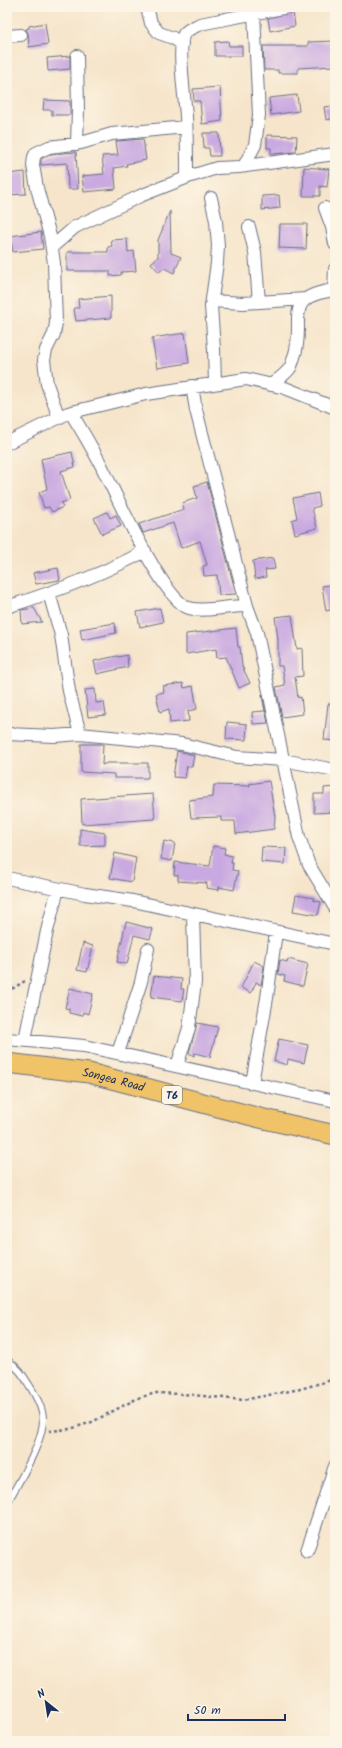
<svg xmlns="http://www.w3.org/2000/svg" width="342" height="1748" font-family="Kalam,sans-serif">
	<rect width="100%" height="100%" fill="#fcf5e5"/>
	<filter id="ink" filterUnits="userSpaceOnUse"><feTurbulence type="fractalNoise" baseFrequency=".025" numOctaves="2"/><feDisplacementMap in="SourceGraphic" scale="8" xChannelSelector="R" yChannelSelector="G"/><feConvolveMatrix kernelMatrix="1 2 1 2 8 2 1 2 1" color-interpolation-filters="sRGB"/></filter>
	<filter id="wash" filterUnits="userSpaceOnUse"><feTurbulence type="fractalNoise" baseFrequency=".012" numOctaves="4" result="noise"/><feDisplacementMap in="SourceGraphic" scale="16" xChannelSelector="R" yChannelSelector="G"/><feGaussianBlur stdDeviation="0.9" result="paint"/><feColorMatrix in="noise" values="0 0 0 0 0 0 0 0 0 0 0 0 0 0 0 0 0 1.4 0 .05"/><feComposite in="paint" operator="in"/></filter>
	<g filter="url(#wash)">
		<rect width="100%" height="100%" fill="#f6e5cb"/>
		<g id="blocks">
			<path fill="#c9a9e1" d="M293 12 295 26 270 31 268 18Z
				M45 23 48 44 29 47 28 34 26 29 29 28V26Z
				M228 41 229 46H242V56H215V42Z
				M335 41V66L298 68V73H278V70H264L263 46H308V42Z
				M70 56V69L48 71 47 58Z
				M220 87 222 121 202 124 200 101H194L193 89Z
				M297 95 299 111 271 115 269 98Z
				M44 100 70 101V115H52V110H43Z
				M335 106V118L326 120 324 107Z
				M203 133H219L220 156H210L209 148H204Z
				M267 135 297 136 296 152 271 154V148H267Z
				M143 139 146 160 126 164 127 166 114 168 116 189 84 192 82 176 104 174 102 156 118 155 116 141Z
				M76 152 78 189H68L67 163 41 165V159L51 154Z
				M304 167 329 169 327 187 320 186V196H303Z
				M25 172 26 194 7 195V174Z
				M279 195 280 208 262 210V196Z
				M170 211 171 253 181 257 174 273 164 268 159 272 151 263 158 257V240Z
				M280 224H307L306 249 279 248Z
				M41 232 43 249 13 252 10 236Z
				M127 239 128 252 134 251 136 271 121 272V275L110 276V271H67V252H108V247L112 246 111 240Z
				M111 296V318L76 321 74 308H79L78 299Z
				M185 333 189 363 157 368 152 338Z
				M72 452 75 467 61 471 70 500 61 503 63 507 52 512 49 507 44 508 39 492 47 489 41 459Z
				M207 482 236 594 219 595 217 575 204 576 203 566 207 565 200 541 181 548 173 523 143 533 139 524 184 509 182 503 197 498 194 486Z
				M318 493 320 506 312 508 317 528 295 534 292 520 297 518 293 498Z
				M107 512 110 518 116 515 121 526 102 534 94 518Z
				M273 558 275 569 265 570 266 577 255 579 253 561Z
				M58 568 60 580 36 584 33 573Z
				M335 584V609L326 611 322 586Z
				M34 608 42 622 22 624 21 610Z
				M160 608 163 622 140 627 137 612Z
				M292 615 297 649 302 648 303 676 295 677 298 698 301 697 303 714 282 717 276 687 285 685 282 666H278V639L275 617Z
				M115 623 116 633 82 640 80 629Z
				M236 628 238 647H240L242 666 250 683 239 688 226 657 217 658 216 649 186 654V634Z
				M127 655 128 667 97 674 94 661 117 656 118 657Z
				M183 683 184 688 193 686 197 709 188 711 189 721 170 723 169 709 160 712 156 694 164 692 163 686Z
				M95 689 96 703 104 702 106 715 88 717 85 690Z
				M262 695 268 723 253 724 252 712 265 711Z
				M328 704H335V741L324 740Z
				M227 722 247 724 246 740 226 739Z
				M81 744H103L102 765 107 763H148V778H114V774L81 772Z
				M177 751 194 755 192 766H187L185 778 173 777Z
				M269 781 275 817 274 829 236 834 235 821H221V817L191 818 189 800 213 797 214 785 250 786 249 784Z
				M335 787V812L314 813V794H324V788Z
				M153 794 155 819 82 824 81 799Z
				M80 829 105 833V845L80 846Z
				M164 841 175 843 172 861 161 859Z
				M213 846 225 848 224 854 232 856 231 863H233L232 870 238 871 234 890 219 887V890L206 888 207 883 178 881V875H174L175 862 210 866Z
				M262 847 286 848 285 864 261 862Z
				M115 853 136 858 132 882 110 878Z
				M296 895 314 898 313 900 321 902 318 915 293 911Z
				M126 922 153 929 150 939 134 935 127 964 117 962Z
				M83 943 93 946 87 972 77 970Z
				M288 959 308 964 303 986 284 981 285 976 278 974 280 960 287 962Z
				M254 961 264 966 261 985 256 982 251 993 241 988Z
				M154 976 182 979 181 989H184L182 1001 151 997Z
				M70 988 93 994 88 1014 83 1012 82 1016 69 1013V1009L65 1008Z
				M197 1023 218 1027 210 1057 195 1053 194 1056 189 1053Z
				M279 1039 308 1045 304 1063 288 1059 287 1065 274 1061Z"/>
		</g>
	</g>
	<g filter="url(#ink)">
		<use href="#blocks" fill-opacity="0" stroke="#686f84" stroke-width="1"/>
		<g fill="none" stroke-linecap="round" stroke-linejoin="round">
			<defs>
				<path id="service" d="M7 1360C19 1368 23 1375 31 1388 36 1397 43 1408 43 1419 43 1443 19 1482 7 1503"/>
				<path id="minor" d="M147 7 151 23 159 33 173 38 182 44
					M7 36 21 35
					M77 144 78 110 77 56
					M244 166 255 145 259 115 254 13
					M187 177C187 157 187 136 186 116 185 100 177 46 184 34 187 29 195 27 200 24L288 7
					M211 198 216 221 218 246 217 263 211 306 214 349 215 383
					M325 208 332 227 335 244
					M249 227 255 252 259 302
					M52 247 75 227 140 196 191 176 217 168 239 167 335 154
					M334 290 335 269
					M212 301 243 303 306 299
					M271 385C277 380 285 375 290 368 292 365 293 360 294 357 307 321 279 297 335 290
					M192 386 196 410 247 606 257 633 299 837 309 865 335 908
					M71 413C81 429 91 446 100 463 114 490 163 601 189 608 206 613 230 605 247 606
					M59 418 47 384 44 360 46 350 54 334 56 323 54 263 50 236 37 188 33 165 34 157 36 153 49 147 81 143 112 134 186 127
					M7 443 68 413 146 394 246 379 285 388 335 408
					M49 593 61 635 69 691 80 734
					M7 607C54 592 102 575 145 551
					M7 734 54 736 80 734 182 744 237 757 283 760 335 770
					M7 878 85 894 133 901 335 944
					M7 1039 84 1046 335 1101
					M25 1040 47 931 58 889
					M118 1053 141 982 148 949
					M177 1066 189 1028 195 982 193 914
					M252 1083 267 998 276 932
					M307 1551 335 1466"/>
				<g id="trunk">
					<path id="s1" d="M7 1063 89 1073 260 1118 335 1135"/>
				</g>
			</defs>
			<use href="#service" stroke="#686f84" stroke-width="8"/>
			<use href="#minor" stroke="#686f84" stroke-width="14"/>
			<use href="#trunk" stroke="#686f84" stroke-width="21"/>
			<path stroke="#686f84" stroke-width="2.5" stroke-dasharray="3 3" stroke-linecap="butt" d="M7 992 25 981
				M49 1431 70 1429 92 1422 138 1398 156 1393 183 1394 243 1400 300 1389 335 1379"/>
			<use href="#service" stroke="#fff" stroke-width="6"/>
			<use href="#minor" stroke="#fff" stroke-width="12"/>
			<use href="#trunk" stroke="#f0c369" stroke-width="19"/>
		</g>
	</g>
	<g text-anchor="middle" stroke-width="3.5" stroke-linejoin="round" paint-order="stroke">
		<rect fill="#fcf5e5" stroke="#5e6a86" stroke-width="1" x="162" y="1086" width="20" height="18" rx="3"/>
		<g font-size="11" font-weight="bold" fill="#1b2f5e">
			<text x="172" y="1099">T6</text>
		</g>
		<g font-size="12" fill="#1b2f5e" stroke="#fcf5e5">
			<text dy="4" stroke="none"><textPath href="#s1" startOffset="108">Songea Road</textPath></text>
		</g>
	</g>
	<rect width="342" height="1748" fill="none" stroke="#fcf5e5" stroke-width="24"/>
	<g transform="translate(46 1702) rotate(330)" stroke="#fcf5e5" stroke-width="3" paint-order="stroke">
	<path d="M0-3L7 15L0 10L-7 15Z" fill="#1b2f5e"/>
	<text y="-6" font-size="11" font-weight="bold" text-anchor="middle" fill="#1b2f5e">N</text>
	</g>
	<path d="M188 1714v6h97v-6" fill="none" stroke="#1b2f5e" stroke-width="2"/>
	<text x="194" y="1714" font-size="12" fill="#1b2f5e" stroke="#fcf5e5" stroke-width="3" paint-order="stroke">50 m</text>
</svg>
